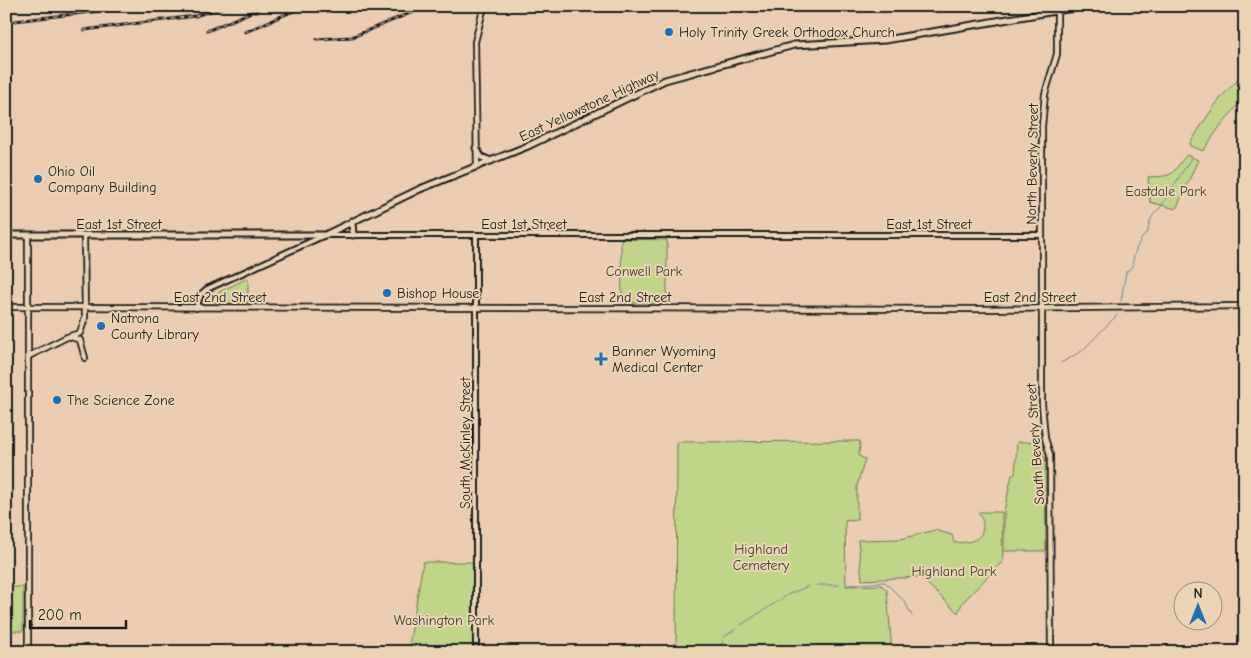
<svg xmlns="http://www.w3.org/2000/svg" width="1251" height="658" font-family="'Comic Neue',sans-serif">
	<rect width="100%" height="100%" fill="#ebccb1"/>
	<filter id="ink" filterUnits="userSpaceOnUse"><feTurbulence type="fractalNoise" baseFrequency=".02" numOctaves="2"/><feDisplacementMap in="SourceGraphic" scale="10" xChannelSelector="R" yChannelSelector="G"/><feConvolveMatrix kernelMatrix="1 2 1 2 8 2 1 2 1" color-interpolation-filters="sRGB"/></filter>
	<g filter="url(#ink)">
		<path fill="#bfd389" stroke="#6e7852" d="M1245 75V97L1221 125 1203 151 1191 146 1190 143C1206 119 1221 91 1245 75Z
			M1187 155 1198 160 1176 209 1150 202 1148 177C1179 176 1169 174 1187 155Z
			M621 239 667 240V303H622Z
			M248 278V302L245 304 205 302 213 295Z
			M860 441 859 456 865 459 857 486V520L845 521 846 586 881 585 887 590 892 652H676L677 442Z
			M1017 442H1034L1042 446 1045 459 1046 551H1004V511L1012 475 1015 474Z
			M978 512H1002L1003 561 962 603 958 613 920 577 862 580 858 540 901 539 935 530 952 535 954 543C960 542 966 543 971 541 985 538 986 522 978 512Z
			M423 562H476V652H408Z
			M6 587H23V631H6Z"/>
		<g fill="none" stroke-linecap="round" stroke-linejoin="round">
			<path stroke="#66879f" stroke-width="1" d="M1121 301 1126 272 1132 267C1133 255 1139 238 1148 232 1148 223 1153 213 1160 208L1191 158
				M1061 363 1082 351 1117 315
				M817 585H839
				M847 585 885 582 905 602 912 616
				M741 625 789 594 809 586
				M720 652 724 637 736 629"/>
			<defs>
				<path id="tertiary" d="M196 308 201 294 207 289 325 235H1042
					M476 652V235"/>
				<path id="secondary" d="M477 167 475 42 484 6
					M6 307 979 309 1245 306
					M71 337 80 340 85 358
					M29 356 67 337 80 333 85 318 84 235
					M28 652V235
					M1051 652 1050 455 1045 438 1042 404V126L1045 94 1057 54V11"/>
				<path id="primary" d="M476 148 481 157 491 161
					M352 221 353 235
					M6 235H325L420 189 528 146 665 80 794 45 885 40 1085 6"/>
			</defs>
			<use href="#tertiary" stroke="#1c1c1c" stroke-width="8"/>
			<use href="#secondary" stroke="#1c1c1c" stroke-width="8"/>
			<use href="#primary" stroke="#1c1c1c" stroke-width="9"/>
			<use href="#tertiary" stroke="#ebd3b3" stroke-width="4"/>
			<use href="#secondary" stroke="#ebd3b3" stroke-width="4.5"/>
			<use href="#primary" stroke="#ebd3b3" stroke-width="5"/>
			<defs>
				<path id="rail" d="M135 10 172 6
					M6 22 142 6
					M84 30 195 16 226 6
					M207 31 265 6
					M245 32 305 6
					M317 39 352 37 427 6"/>
			</defs>
			<use href="#rail" stroke="#1c1c1c" stroke-width="3"/>
			<use href="#rail" stroke="#ebd3b3" stroke-width="1" stroke-dasharray="4" stroke-linecap="butt"/>
		</g>
	</g>
	<g fill="#1f6fb2" stroke="#ebd3b3" stroke-width="2">
		<circle cx="669" cy="32" r="5"/>
		<circle cx="38" cy="179" r="5"/>
		<circle cx="387" cy="293" r="5"/>
		<circle cx="101" cy="326" r="5"/>
		<path d="M598.5 351.5h5v5h5v5h-5v5h-5v-5h-5v-5h5z"/>
		<circle cx="57" cy="400" r="5"/>
	</g>
	<g text-anchor="middle" stroke-width="4" stroke-linejoin="round" paint-order="stroke">
		<g font-size="14" fill="#1c1c1c" stroke="#ebd3b3" text-anchor="start">
			<text x="679" y="37">Holy Trinity Greek Orthodox Church</text>
			<text x="48" y="176">Ohio Oil<tspan x="48" dy="16">Company Building</tspan></text>
			<text x="397" y="298">Bishop House</text>
			<text x="111" y="323">Natrona<tspan x="111" dy="16">County Library</tspan></text>
			<text x="612" y="356">Banner Wyoming<tspan x="612" dy="16">Medical Center</tspan></text>
			<text x="67" y="405">The Science Zone</text>
		</g>
		<g font-size="14" fill="#1c1c1c" stroke="#ebd3b3">
			<text transform="translate(589 105) rotate(-25)" y="5">East Yellowstone Highway</text>
			<text transform="translate(1032 164) rotate(-89)" y="5">North Beverly Street</text>
			<text x="119" y="229">East 1st Street</text>
			<text x="524" y="229">East 1st Street</text>
			<text x="929" y="229">East 1st Street</text>
			<text x="220" y="302">East 2nd Street</text>
			<text x="625" y="302">East 2nd Street</text>
			<text x="1030" y="302">East 2nd Street</text>
			<text transform="translate(465 443) rotate(-90)" y="5">South McKinley Street</text>
			<text transform="translate(1035 444) rotate(-94)" y="5">South Beverly Street</text>
		</g>
		<g font-size="14" fill="#3d4132" stroke="#ebd3b3">
			<text x="1166" y="196">Eastdale Park</text>
			<text x="644" y="276">Conwell Park</text>
			<text x="761" y="554">Highland<tspan x="761" dy="16">Cemetery</tspan></text>
			<text x="954" y="576">Highland Park</text>
			<text x="444" y="625">Washington Park</text>
		</g>
	</g>
	<rect width="1251" height="658" fill="none" stroke="#ebd3b3" stroke-width="25"/>
	<rect x="12" y="12" width="1226" height="633" fill="none" stroke="#1c1c1c" stroke-width="2" filter="url(#ink)"/>
	<g transform="translate(1198 606)"><circle r="24" fill="#ebd3b3" stroke="#988a77"/>
	<path d="M0-4L9 19L0 12L-9 19Z" fill="#1f6fb2"/>
	<text y="-8" font-size="14" font-weight="bold" text-anchor="middle" fill="#1c1c1c">N</text>
	</g>
	<path d="M30 620v8h96v-8" fill="none" stroke="#1c1c1c" stroke-width="2.5"/>
	<text x="38" y="620" font-size="15" fill="#1c1c1c" stroke="#ebd3b3" stroke-width="4" paint-order="stroke">200 m</text>
</svg>
